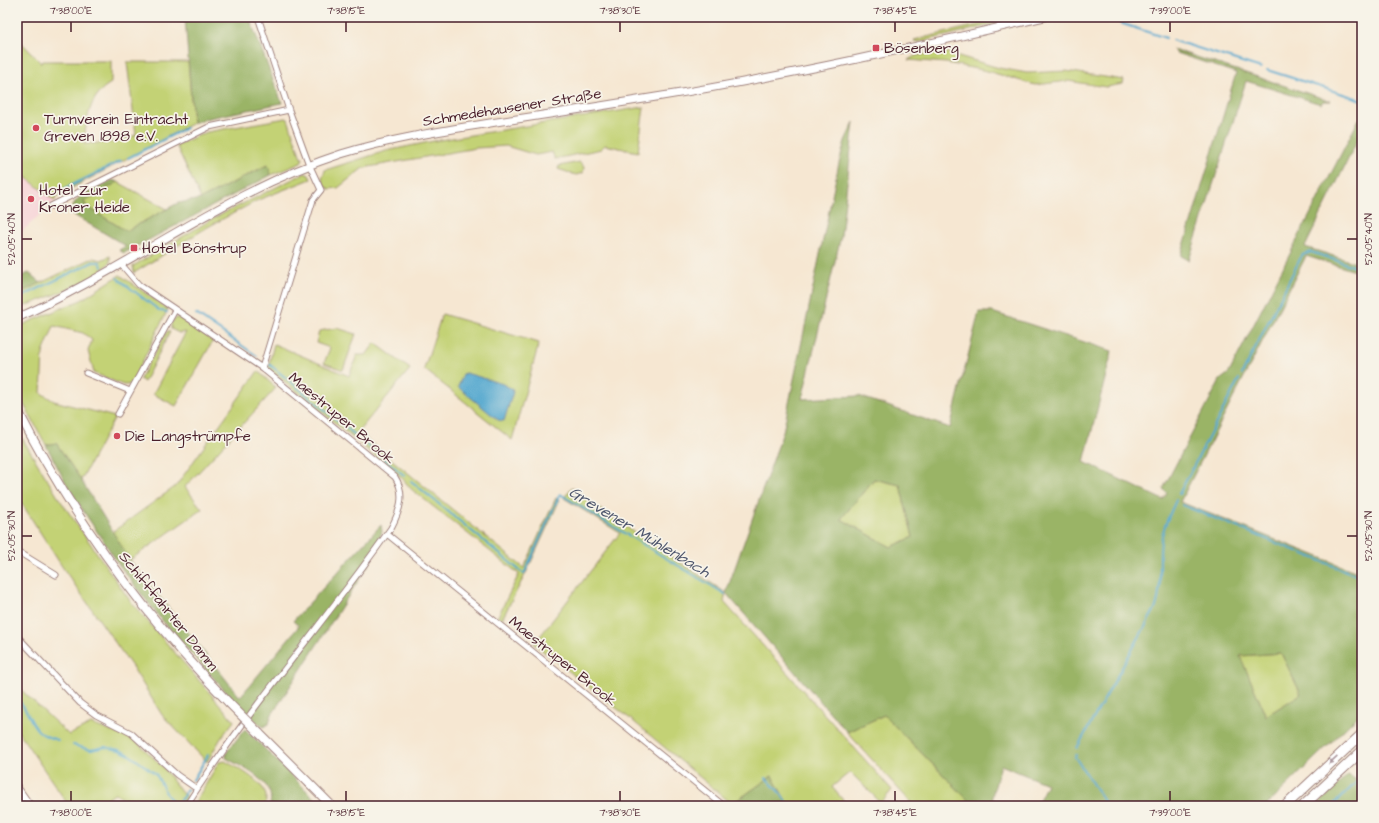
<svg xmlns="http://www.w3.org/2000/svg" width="1379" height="823" font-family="'Architects Daughter',sans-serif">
	<rect width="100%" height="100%" fill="#f7f3e8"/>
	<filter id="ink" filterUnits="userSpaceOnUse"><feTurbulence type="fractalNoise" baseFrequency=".025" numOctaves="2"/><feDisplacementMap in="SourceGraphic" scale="8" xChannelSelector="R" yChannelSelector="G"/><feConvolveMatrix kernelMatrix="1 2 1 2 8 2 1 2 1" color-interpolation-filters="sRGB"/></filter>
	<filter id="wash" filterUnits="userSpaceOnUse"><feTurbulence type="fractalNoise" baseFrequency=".012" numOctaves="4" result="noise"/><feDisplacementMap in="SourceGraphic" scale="16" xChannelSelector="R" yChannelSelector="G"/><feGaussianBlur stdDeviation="0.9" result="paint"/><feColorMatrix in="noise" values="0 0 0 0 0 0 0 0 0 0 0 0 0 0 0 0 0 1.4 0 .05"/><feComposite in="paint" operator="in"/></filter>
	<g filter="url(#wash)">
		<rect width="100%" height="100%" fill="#f6e7d2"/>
		<path fill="#f7cfd5" d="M17 170 55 201 17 236Z"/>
		<path fill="#c3d274" stroke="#867850" d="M1012 17H1025L915 43 914 40Z
			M17 40H19L41 63 43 61H111V83C89 95 86 121 84 144L115 142 136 135 127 62H188L193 123 55 197V201L17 170Z
			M942 51 999 68 1027 73 1066 71 1124 80 1123 84 1106 87 1068 81 1035 85 987 71 946 63 908 60 915 56Z
			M644 107 638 152 605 145 601 149 555 159 552 152 536 155 506 146 476 148 363 168 338 188 329 189 324 185 322 178 325 170 386 151 434 141Z
			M286 118 288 119 301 158H303L301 163 271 175 267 165 201 199 176 145 207 132Z
			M580 162 584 167 583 173 576 175 558 169 559 166Z
			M305 173 309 175 311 179 258 200 206 228 134 273 133 266 214 218Z
			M118 182 167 209 126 231 86 206 84 201Z
			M110 256V262C96 282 40 300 17 309V294L93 258 101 260Z
			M120 275 168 309 132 383 128 385H123L94 373 88 351 92 340 83 333 54 326 43 353 41 393 54 401 115 417 81 480 56 443 46 445 17 392V327L81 300Z
			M442 314 539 343 512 440 424 369Z
			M181 317 214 339 176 406 153 394 186 332 179 333 171 329V323L176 318Z
			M337 328 356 334 343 370 324 363 330 348 316 343 319 331Z
			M167 331 170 332 144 382 140 379Z
			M375 343 410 369 358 432 524 568 556 498 559 501 527 571 501 621 497 618 519 574 411 489 403 479 268 368 274 344 349 376 357 355H366Z
			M258 371 276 388 185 487 202 509 130 560 111 533 176 486Z
			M17 430 58 497 131 602 234 721 221 738 207 762 162 715 133 668 63 568 17 496Z
			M874 479 900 485 913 537 891 547 841 519Z
			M572 487 598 508 726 593 724 602 892 790 881 803 850 772 832 787 848 806H789L772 776 732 804 633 721 534 644 620 533 564 498Z
			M1281 653 1301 694 1266 716 1240 656Z
			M17 686 69 735 91 724 135 740 163 767 181 792 187 797 181 806H135L116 793 97 806H69L17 730Z
			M884 715 974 806H914L847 732Z
			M225 761C236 767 257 778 264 790 267 795 266 801 265 806H193L219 762Z"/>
		<path fill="#9ab466" stroke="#726a48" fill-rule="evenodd" d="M185 17H249L282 103 204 119 193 123Z
			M1172 49 1331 101H1323L1321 104 1246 81 1189 260 1181 256 1236 73 1176 53Z
			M1359 119 1362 120V131L1305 247 1362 265V273L1306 256 1180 502 1362 574V712L1266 806H1036L1047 784 1001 765 992 796 994 806H974L884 715 847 732 726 593 783 432 839 163 845 141 854 122 841 236 802 399 859 396 950 428 979 312H992L1112 351 1084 462 1163 500 1167 493 1163 489 1220 380 1229 373ZM874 479 900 485 913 537 891 547 841 519ZM1281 653 1301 694 1266 716 1240 656Z
			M268 165 271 175 124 253 119 250 126 246 74 215C65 197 100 187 112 180L118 182 84 201 86 206 126 231 178 203 201 199Z
			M29 273 41 283 17 294V278Z
			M56 443 81 480 130 560 240 697 299 626 293 621 381 525 382 532 369 564 271 716 269 724 263 727 233 700 160 618 120 566 70 491 46 445Z
			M245 729 322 806H300L296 803 282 806 270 805C271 799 271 792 267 787 258 774 240 766 226 758V753Z
			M1348 775 1362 783V806H1316Z
			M772 776 789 806H733L732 804Z"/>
		<path fill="#54a8cf" stroke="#4f647d" d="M466 373 503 384 512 389 513 392 504 421 498 420 458 387 463 374Z"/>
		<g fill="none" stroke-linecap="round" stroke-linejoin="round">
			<path stroke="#54a8cf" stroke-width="2" d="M1117 17 1120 23 1166 38
				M1172 40 1261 68
				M1267 70 1362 100
				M128 158 186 128
				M60 191 121 161
				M117 278 160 311 167 312
				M17 299 93 262H100L102 267
				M196 314 257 356
				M269 364 405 476
				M1242 374 1302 255 1311 252 1362 269
				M411 481 524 574 560 494 725 594
				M1179 494 1239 379
				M1182 505 1361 577
				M17 699C35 716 27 733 58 740
				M73 745 91 750 105 747 119 750 128 754 156 774 167 795 175 805
				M1077 748 1156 607C1163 585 1158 564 1161 541 1163 526 1170 514 1176 500
				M1076 755 1075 757 1107 806
				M766 778 782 795 789 806
				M193 780 208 755
				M174 806 182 798 187 789
				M1332 806 1362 777"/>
		</g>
	</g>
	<g filter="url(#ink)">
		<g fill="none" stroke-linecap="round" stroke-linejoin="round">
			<defs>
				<path id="street" d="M258 17 289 110 308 162 321 190 313 200 262 368
					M51 206 209 127 289 110
					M121 264 139 285 262 368 395 477C406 494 400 511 391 528 325 622 248 709 186 806
					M86 373 130 391
					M118 414 175 310
					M387 534 724 806
					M17 551 56 575
					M17 636 80 703 96 715 131 733 177 775 197 789
					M17 786 31 806
					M17 802 24 797"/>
				<path id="secondary" d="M17 318C128 269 224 192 341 154 390 139 440 131 490 123 545 115 601 106 656 97 787 76 916 47 1044 17"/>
				<path id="primary" d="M17 409C73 519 143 614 229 703
					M259 733 332 806"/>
				<path id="highway" d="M1285 806 1362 734
					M1303 806 1362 751"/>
			</defs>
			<use href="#street" stroke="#a0837e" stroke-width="7"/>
			<use href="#secondary" stroke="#a0837e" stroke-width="9"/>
			<use href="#primary" stroke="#a0837e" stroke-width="10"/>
			<use href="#highway" stroke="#a0837e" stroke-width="11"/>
			<use href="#street" stroke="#fff" stroke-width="5"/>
			<use href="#secondary" stroke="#fff" stroke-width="7"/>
			<use href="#primary" stroke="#fff" stroke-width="8"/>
			<use href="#highway" stroke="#fff" stroke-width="9"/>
			<defs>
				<path id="primary-bridge" d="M229 703 259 733"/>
			</defs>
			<use href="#primary-bridge" stroke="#a0837e" stroke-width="10" stroke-linecap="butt"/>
			<use href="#primary-bridge" stroke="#fff" stroke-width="8"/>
		</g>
		<defs><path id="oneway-solid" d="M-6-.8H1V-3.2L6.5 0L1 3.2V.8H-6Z"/></defs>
		<use fill="#ae9aa0" href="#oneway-solid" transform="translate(1333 760) rotate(137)"/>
	</g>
	<path fill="none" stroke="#4a1f2b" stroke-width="1.5" d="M71 22V32M346 22V32M620 22V32M895 22V32M1170 22V32M22 239H32M1347 239H1357M22 536H32M1347 536H1357M71 791V801M346 791V801M620 791V801M895 791V801M1170 791V801"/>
	<g fill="#d1495b" stroke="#f7f3e8" stroke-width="1.5">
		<rect x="872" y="44" width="8" height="8" rx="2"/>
		<circle cx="36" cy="128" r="4"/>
		<circle cx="31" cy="199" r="4"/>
		<rect x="130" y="244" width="8" height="8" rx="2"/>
		<circle cx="117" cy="436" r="4"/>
	</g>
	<g text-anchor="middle" stroke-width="3.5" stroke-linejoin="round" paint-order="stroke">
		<g font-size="15" fill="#4a1f2b" stroke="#f7f3e8" text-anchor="start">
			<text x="884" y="53">Bösenberg</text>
			<text x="44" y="124">Turnverein Eintracht<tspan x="44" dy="17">Greven 1898 e.V.</tspan></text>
			<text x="39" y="195">Hotel Zur<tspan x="39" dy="17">Kroner Heide</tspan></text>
			<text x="142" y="253">Hotel Bönstrup</text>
			<text x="125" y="441">Die Langstrümpfe</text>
		</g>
		<g font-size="15" fill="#4a1f2b" stroke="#f7f3e8">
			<text transform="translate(512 107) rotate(-9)" y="5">Schmedehausener Straße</text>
			<text transform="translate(342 418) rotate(40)" y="5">Maestruper Brook</text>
			<text transform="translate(169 611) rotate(51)" y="5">Schifffahrter Damm</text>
			<text transform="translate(563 661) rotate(39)" y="5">Maestruper Brook</text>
		</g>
		<g font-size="16" font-style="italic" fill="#4e566d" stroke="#f7f3e8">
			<text transform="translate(640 531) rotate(31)" y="6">Grevener Mühlenbach</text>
		</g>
	</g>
	<rect width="1379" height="823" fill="none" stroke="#f7f3e8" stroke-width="44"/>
	<rect x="22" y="22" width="1335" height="779" fill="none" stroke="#4a1f2b" stroke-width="1.5"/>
	<g font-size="10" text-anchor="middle" fill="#4a1f2b">
		<text x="71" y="14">7°38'00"E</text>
		<text x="346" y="14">7°38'15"E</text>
		<text x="620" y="14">7°38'30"E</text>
		<text x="895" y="14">7°38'45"E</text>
		<text x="1170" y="14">7°39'00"E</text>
		<text transform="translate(11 239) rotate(-90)" y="4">52°05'40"N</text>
		<text transform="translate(1368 239) rotate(-90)" y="4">52°05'40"N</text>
		<text transform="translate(11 536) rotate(-90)" y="4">52°05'30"N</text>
		<text transform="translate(1368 536) rotate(-90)" y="4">52°05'30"N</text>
		<text x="71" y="816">7°38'00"E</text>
		<text x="346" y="816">7°38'15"E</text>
		<text x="620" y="816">7°38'30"E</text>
		<text x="895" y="816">7°38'45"E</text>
		<text x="1170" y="816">7°39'00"E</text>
	</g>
</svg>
